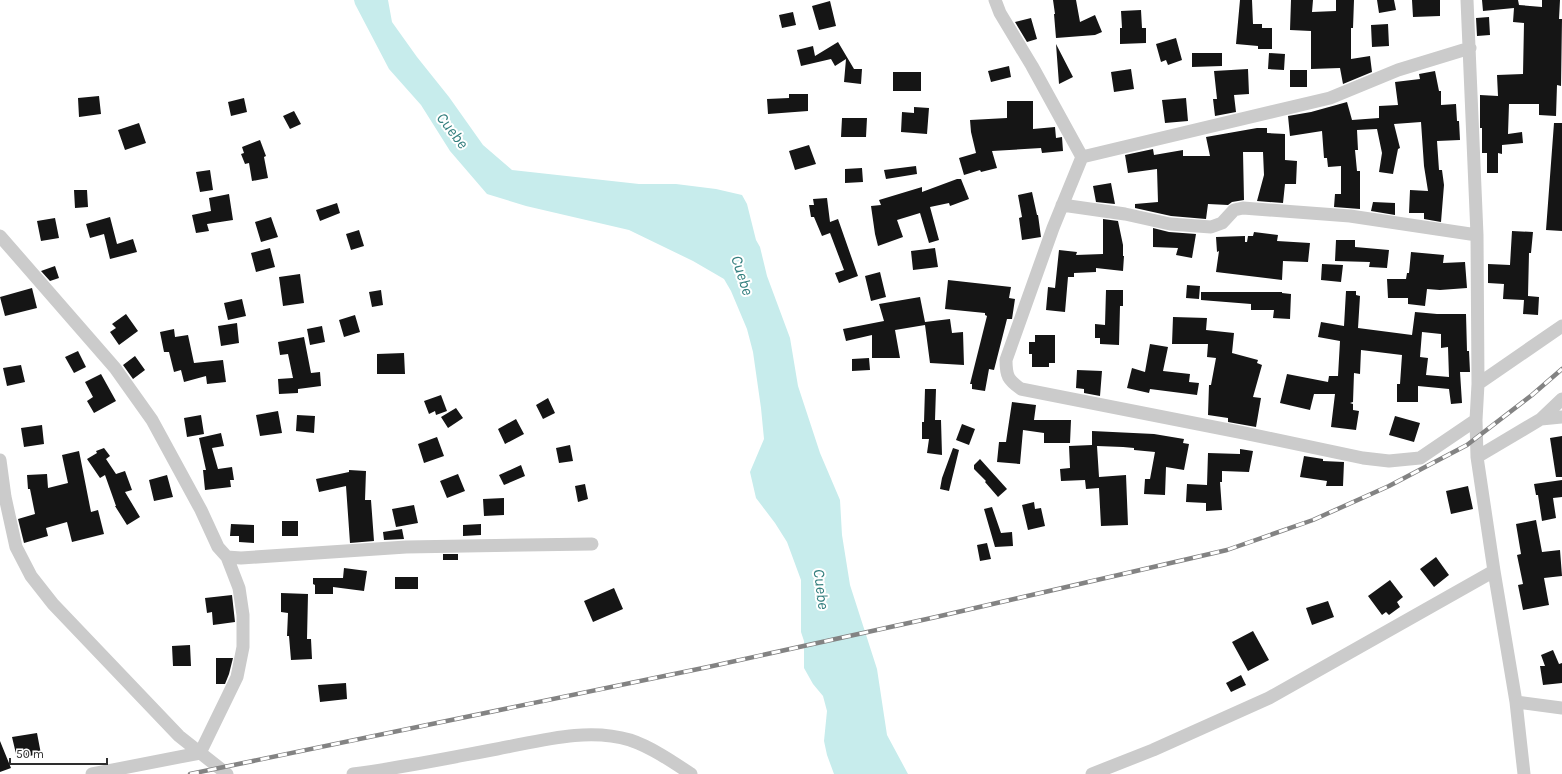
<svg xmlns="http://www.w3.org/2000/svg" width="1562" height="774" font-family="Karla,sans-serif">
	<rect width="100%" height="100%" fill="#fff"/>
	<path fill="#c7ecec" d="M354 0H388L392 22 417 57 449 97 483 145 512 170 639 184H676L716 189 742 195 747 204 756 240 760 247 767 276 790 338 798 386 820 453 840 500 842 535 850 585 877 669 887 735 908 774H834L827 755 824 741 827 711 823 696 813 684 804 668V641L801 632V580L787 542 775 523 756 498 750 472 764 439 761 408 753 352 747 329 731 291 724 279 693 261 629 230 526 206 487 194 450 151 421 105 389 69 355 4Z"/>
	<path fill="#151515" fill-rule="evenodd" d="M1053 0H1076L1080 22 1095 15 1102 32 1095 35 1056 38 1054 14H1055Z
		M1240 0H1252L1253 24H1262V28H1272V49H1258V46L1236 44Z
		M1291 0H1313L1312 12 1336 11V0H1354L1353 28H1351V59L1370 56 1372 72 1343 84 1340 68 1311 69V31L1290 30Z
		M1377 0H1394L1396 10 1379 13Z
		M1412 0H1440V16L1413 17Z
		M1482 0H1518L1519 5 1542 7V0H1560L1559 19H1562L1561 86 1557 85 1556 116 1539 115V104H1509L1508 134 1522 132 1523 143 1502 145V154L1498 153V173H1487V153H1482V128H1480V95L1498 96 1497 75 1523 74 1524 23 1513 22 1514 8 1483 11Z
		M830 1 836 26 819 30 812 6Z
		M1141 10 1142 28H1146V43L1120 44V28H1122L1121 11Z
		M793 12 796 25 782 28 779 15Z
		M1489 17 1490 35 1477 36 1476 18Z
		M1031 18 1037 39 1027 42 1015 22Z
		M1388 24 1389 46 1372 47 1371 25Z
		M1176 38 1182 60 1168 65 1166 60 1161 62 1156 44Z
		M838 42 854 69H862L861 84 844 82 846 59 835 66 831 59 801 66 797 50 813 46 815 56Z
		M1056 44 1073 77 1059 84Z
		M1192 53H1222V66L1192 67Z
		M1269 53 1285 54 1284 70 1268 69Z
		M1009 66 1011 77 991 82 988 71Z
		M1131 69 1134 89 1114 92 1111 72Z
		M1248 69 1249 94 1234 95 1236 112 1215 116 1213 99H1217L1214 71Z
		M1290 70H1307V87H1290Z
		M1435 71 1439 91H1441V105L1456 104 1457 121H1459L1460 140 1437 141 1439 170H1442L1444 185 1441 222 1424 219V213H1409L1410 190 1428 191 1424 166 1421 122 1394 124 1400 148 1398 149 1393 174 1379 172 1382 153 1377 129 1357 130 1358 150H1355L1357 171H1360V209L1334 207 1335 194H1341V166L1328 167 1327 158H1324L1322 131 1290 136 1288 116 1311 112 1347 102 1352 120 1379 118V106L1398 105 1395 82 1420 79 1419 74Z
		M893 72H921V91H893Z
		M789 94H808V111L768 114 767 99 789 98Z
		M99 96 101 114 79 117 78 98Z
		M244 98 247 112 231 116 228 102Z
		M1186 98 1188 121 1165 123 1162 100Z
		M1007 101H1033V129L1055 127 1056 138 1062 137 1063 151 1042 153 1041 148 992 151 997 168 981 172 980 170 964 175 959 158 976 153 971 132 970 120 1007 118Z
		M914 107 929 108 927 134 901 132 902 112 914 113Z
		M294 111 301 124 290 129 283 116Z
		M842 118H867L866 137H841Z
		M139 123 146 143 125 150 118 130Z
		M1554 123H1562V231L1546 230Z
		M1257 128H1267V133L1285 134V160L1297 161 1296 184H1285L1283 203 1257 201 1264 175 1263 152H1243L1244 200 1232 202 1228 205 1208 204 1206 219 1171 216 1135 208V204L1158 202 1157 169 1128 173 1125 155 1153 149 1154 155 1183 150V156H1210L1206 137Z
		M260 140 266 156 264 157 268 178 252 181 249 163 245 164 241 154 244 153 242 147Z
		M809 145 816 164 795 170 789 151Z
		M916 166 917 174 886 179 884 170Z
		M862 168 863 182 845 183V169Z
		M210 170 213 190 200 192 196 172Z
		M957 179H961L969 199 950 206 949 203 930 207 939 240 929 243 920 213 897 220 903 237 878 246 875 234 871 206 881 205 879 200 922 187V192Z
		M1111 183 1115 204 1096 202 1093 186Z
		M74 190H87L88 207 75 208Z
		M1032 192 1037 215H1038L1041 237 1022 240 1019 218 1022 217 1018 195Z
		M229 194 233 220 207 224 209 231 196 233 192 215 211 211 209 198Z
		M827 198 830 222 838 219 858 276 839 283 835 273 844 270 830 233 822 236 814 217H811L809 205H814L813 199Z
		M1373 202 1395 203V215L1371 211Z
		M337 203 340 213 320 221 316 210Z
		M110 217 117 244 133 239 137 252 110 259 104 234 90 238 86 224Z
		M271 217 278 237 261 242 255 222Z
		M55 218 59 238 41 241 37 221Z
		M1103 219 1118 221 1123 245V256H1124L1123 271 1096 268V272L1074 273V277H1068L1065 312 1046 310 1048 287 1055 288 1059 250 1077 252 1076 255 1103 254Z
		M1153 228 1169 232 1196 234 1192 258 1176 255 1178 248 1153 247Z
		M359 230 364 246 351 250 346 234Z
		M1512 231 1533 232 1531 253H1529L1528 296 1539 297 1538 315 1523 314 1524 300 1503 299 1504 284 1488 283V264L1510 265Z
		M1254 232 1278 235 1277 241 1310 243 1308 262 1283 261 1282 280 1216 272 1219 251 1217 252 1216 237 1245 236V242H1247L1248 236H1253Z
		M1336 240H1355V247L1389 250 1387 268 1369 267 1370 262 1335 261Z
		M270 248 275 267 256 272 251 253Z
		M935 248 938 267 913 270 911 251Z
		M1411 252 1444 255 1443 263 1465 262 1467 288 1440 290 1427 289 1425 306 1408 304V298H1388L1387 279H1406L1407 273H1409Z
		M1322 264 1343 265 1341 282 1321 280Z
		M55 266 59 278 50 281 41 271Z
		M880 272 886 297 871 301 865 276Z
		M300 274 304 303 283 306 279 277Z
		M948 280 1011 287 1009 298 1015 299 1012 319H1007L994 370 989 369 985 391 972 389V384H970L987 316 985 315V313L945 309Z
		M1187 285 1200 286 1199 299 1186 298Z
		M32 288 37 308 5 316 0 297Z
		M381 290 383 305 372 307 369 292Z
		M1106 290H1123V306H1120L1119 345 1100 344V338H1095V324L1105 325Z
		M1346 291H1356V295L1360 296 1358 328 1412 335 1415 312 1437 314H1466L1467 351H1469L1470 372H1460L1462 403 1451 404 1449 389 1418 386V402H1397V384H1400L1402 355 1361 350 1360 374 1354 373 1353 402 1350 403 1353 404V410L1359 411 1356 430 1331 427 1335 394H1314L1310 410 1280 403 1287 374 1328 382 1329 376H1338L1340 341 1318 337 1321 322 1344 326ZM1422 332 1441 334V348L1448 347 1449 377 1426 375 1428 358 1420 357Z
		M1201 292H1282V293L1291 294 1290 319 1273 318 1274 310H1251V304L1201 300Z
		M920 297 925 322 950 319 952 333 963 332 964 365 930 363 925 325 895 330 900 358H872V335L846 341 843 329 884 321 879 304Z
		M242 299 246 316 228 320 224 303Z
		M126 314 138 331 119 345 110 332 116 328 112 324Z
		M355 315 360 332 344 337 339 320Z
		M1173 317 1207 318 1206 330 1234 333 1232 353 1258 360 1257 363 1262 365 1253 397 1261 398 1256 427 1228 422V418L1208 415 1209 385H1211L1216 358 1207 357 1208 344H1172Z
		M237 323 239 343 221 346 218 326Z
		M322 326 325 342 310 345 307 329Z
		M174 329 175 337 188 335 194 363 223 360 226 382 207 384 206 376 184 382 181 370 174 372 169 352H164L160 332Z
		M1035 335H1055V363H1049V367H1032V354H1029V342H1035Z
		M304 337 311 373 320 372 321 386 298 389V393L279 394 278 379 293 378 288 354 280 355 278 342Z
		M1150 344 1168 347 1163 371 1190 374 1189 382 1199 383 1197 395 1150 389 1149 393 1127 388 1132 368 1145 372Z
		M78 351 86 367 74 373 65 357Z
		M404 353 405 374H377V354Z
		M135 356 145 370 133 379 123 365Z
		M869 358 870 370 852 371V359Z
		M21 365 25 382 7 386 3 368Z
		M1077 370 1102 371 1100 396 1084 393V389L1076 388Z
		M101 374 116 401 94 413 87 401 93 397 85 382Z
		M925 389H936L935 420H941L942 455 927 453 929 439H922V422H924Z
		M441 395 447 411 436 415 435 411 429 414 424 401Z
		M548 398 555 413 543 419 536 405Z
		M1012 402 1036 405 1034 420H1071L1070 443H1044V433L1023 430 1020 464 997 462 999 442H1006Z
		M456 408 463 418 448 428 441 417Z
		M278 411 282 433 260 436 256 415Z
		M201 415 204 434 187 437 184 418Z
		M297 415 315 416 314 433 296 431Z
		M1395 416 1420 423 1414 442 1389 435Z
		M516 419 524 434 505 444 498 429Z
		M962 424 975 429 969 445 956 440Z
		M42 425 44 444 24 447 21 428Z
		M1092 431 1154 434 1184 439 1183 443 1189 444 1184 470 1166 467 1165 495 1144 494 1145 479H1150L1155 452 1134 450V448L1123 447 1097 446 1099 477 1126 475 1128 525 1101 526 1099 488 1086 489 1085 480 1061 481 1060 469 1070 468 1069 446 1092 445Z
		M221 433 224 446 212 448 218 469 232 467 234 480H230L231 487 205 490 203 470H206L199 438Z
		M1562 436V477H1556L1550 438Z
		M437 437 444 456 424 463 418 444Z
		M570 445 573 461 559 463 556 448Z
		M104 448 110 456 106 459 116 474 125 471 132 490 125 492 140 517 127 525 115 506H116L105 475 100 478 87 459 97 453 96 451Z
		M953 448 959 450 949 491 940 489 942 478Z
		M1240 449 1253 451 1249 472 1222 471V482H1220L1222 510 1206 511V503L1186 502 1187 484 1207 485 1208 453 1240 454Z
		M79 451 91 512 98 510 104 534 72 542 67 522 46 528 48 536 24 543 18 519 35 514 30 489H28L27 475 47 474 48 488 68 483 62 455Z
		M1304 456 1323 459V461L1344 462 1343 486H1326L1327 481 1300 477Z
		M980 459 1007 489 998 497 985 482 986 481 974 469V465Z
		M521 465 525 476 504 485 499 475Z
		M349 470 366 471 365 500H371L374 541 350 543 346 486 319 492 316 479 349 472Z
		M458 474 465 491 447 498 440 481Z
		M167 475 173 497 154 501 149 480Z
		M1562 480V497L1553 498 1556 518 1542 521 1538 495H1536L1534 484Z
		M585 484 588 499 578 502 575 486Z
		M1468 486 1473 509 1451 514 1446 491Z
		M504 498V515L484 516 483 499Z
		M1034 502 1035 509 1041 508 1045 526 1028 530 1022 505Z
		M414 505 418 523 396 527 392 509Z
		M992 507 1001 533 1012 532 1013 546 995 547 984 509Z
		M1536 520 1542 552 1560 550 1562 576 1544 578 1549 605 1523 610 1518 585 1523 584 1517 555 1521 554 1516 524Z
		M282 521H298V536H282Z
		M231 524 254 525V543L239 542V536H230Z
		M481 524V535L463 536V525Z
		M402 529 404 539 384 540 383 532Z
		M987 543 991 559 980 561 977 545Z
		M443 554H458V560H443Z
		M1436 557 1449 575 1434 587 1420 569Z
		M344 568 367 571 364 591 333 587V594H315V585L313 584V578H343Z
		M395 577H418V589H395Z
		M1390 580 1403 597 1397 602 1400 607 1389 615 1386 612 1382 615 1368 596Z
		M614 588 623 609 593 622 584 601Z
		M281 593 308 594 307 639H311L312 659 291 660 289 636H287L288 613 281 612Z
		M232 595 235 622 213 625 212 612 207 613 205 598Z
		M1328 601 1334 617 1312 625 1306 608Z
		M1253 631 1269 660 1248 671 1232 642Z
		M190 645 191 666H173L172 646Z
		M1553 650 1559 664 1562 663V683L1543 685 1540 666H1545L1541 655Z
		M216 658H233L229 674 225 684H216Z
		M1241 675 1246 685 1231 692 1226 683Z
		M346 683 347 699 320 702 318 685Z
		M37 733 41 754 17 758 12 737Z
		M0 741 11 768 0 772Z"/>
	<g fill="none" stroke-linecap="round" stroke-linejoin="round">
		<path stroke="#cbcbcb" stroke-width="13" d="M995 0 1000 13 1032 66 1082 157
			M1467 0 1477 235 1478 384 1476 420 1477 457 1494 571 1516 702 1524 774
			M1470 48 1398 70 1330 98 1082 157 1053 228 1006 360C1006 376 1008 380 1021 389L1244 433 1363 458 1389 461 1420 458 1476 420
			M1062 205 1125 214 1170 224 1211 227 1222 223 1234 210 1243 208 1350 216 1477 235
			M0 236 115 368 152 420 201 510 218 547 227 557 239 588 243 615V647L237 677 200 753 92 774
			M1478 384 1562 326
			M1541 419 1562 417
			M1477 457 1541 419 1562 399
			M0 460 5 497 16 547 31 576 53 604 179 736 227 774
			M227 557 241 558 406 547 592 544
			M1516 702 1562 708
			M353 774C401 768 449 758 497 749 540 741 587 727 630 740 651 747 673 762 691 774
			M1092 774 1153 750 1269 698 1494 571"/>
		<defs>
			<path id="rail" d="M190 774 708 667 936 617 1227 550 1313 520 1389 486 1467 445 1532 395 1562 369"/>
		</defs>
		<use href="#rail" stroke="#838383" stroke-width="4.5"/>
		<use href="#rail" stroke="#fff" stroke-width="3" stroke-dasharray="9" stroke-linecap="butt"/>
	</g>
	<g text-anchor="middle" stroke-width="4" stroke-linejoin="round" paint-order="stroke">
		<g font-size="16" font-style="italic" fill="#347f7e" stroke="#fff">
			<text transform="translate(453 130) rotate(52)" y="6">Cuebe</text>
			<text transform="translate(743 275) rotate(72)" y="6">Cuebe</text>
			<text transform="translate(822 589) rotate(83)" y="6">Cuebe</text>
		</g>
	</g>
	<path d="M10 758v6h97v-6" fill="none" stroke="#2e2e2e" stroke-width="2"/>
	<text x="16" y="758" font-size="12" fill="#2e2e2e" stroke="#ffffff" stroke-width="3" paint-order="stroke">50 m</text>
</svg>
